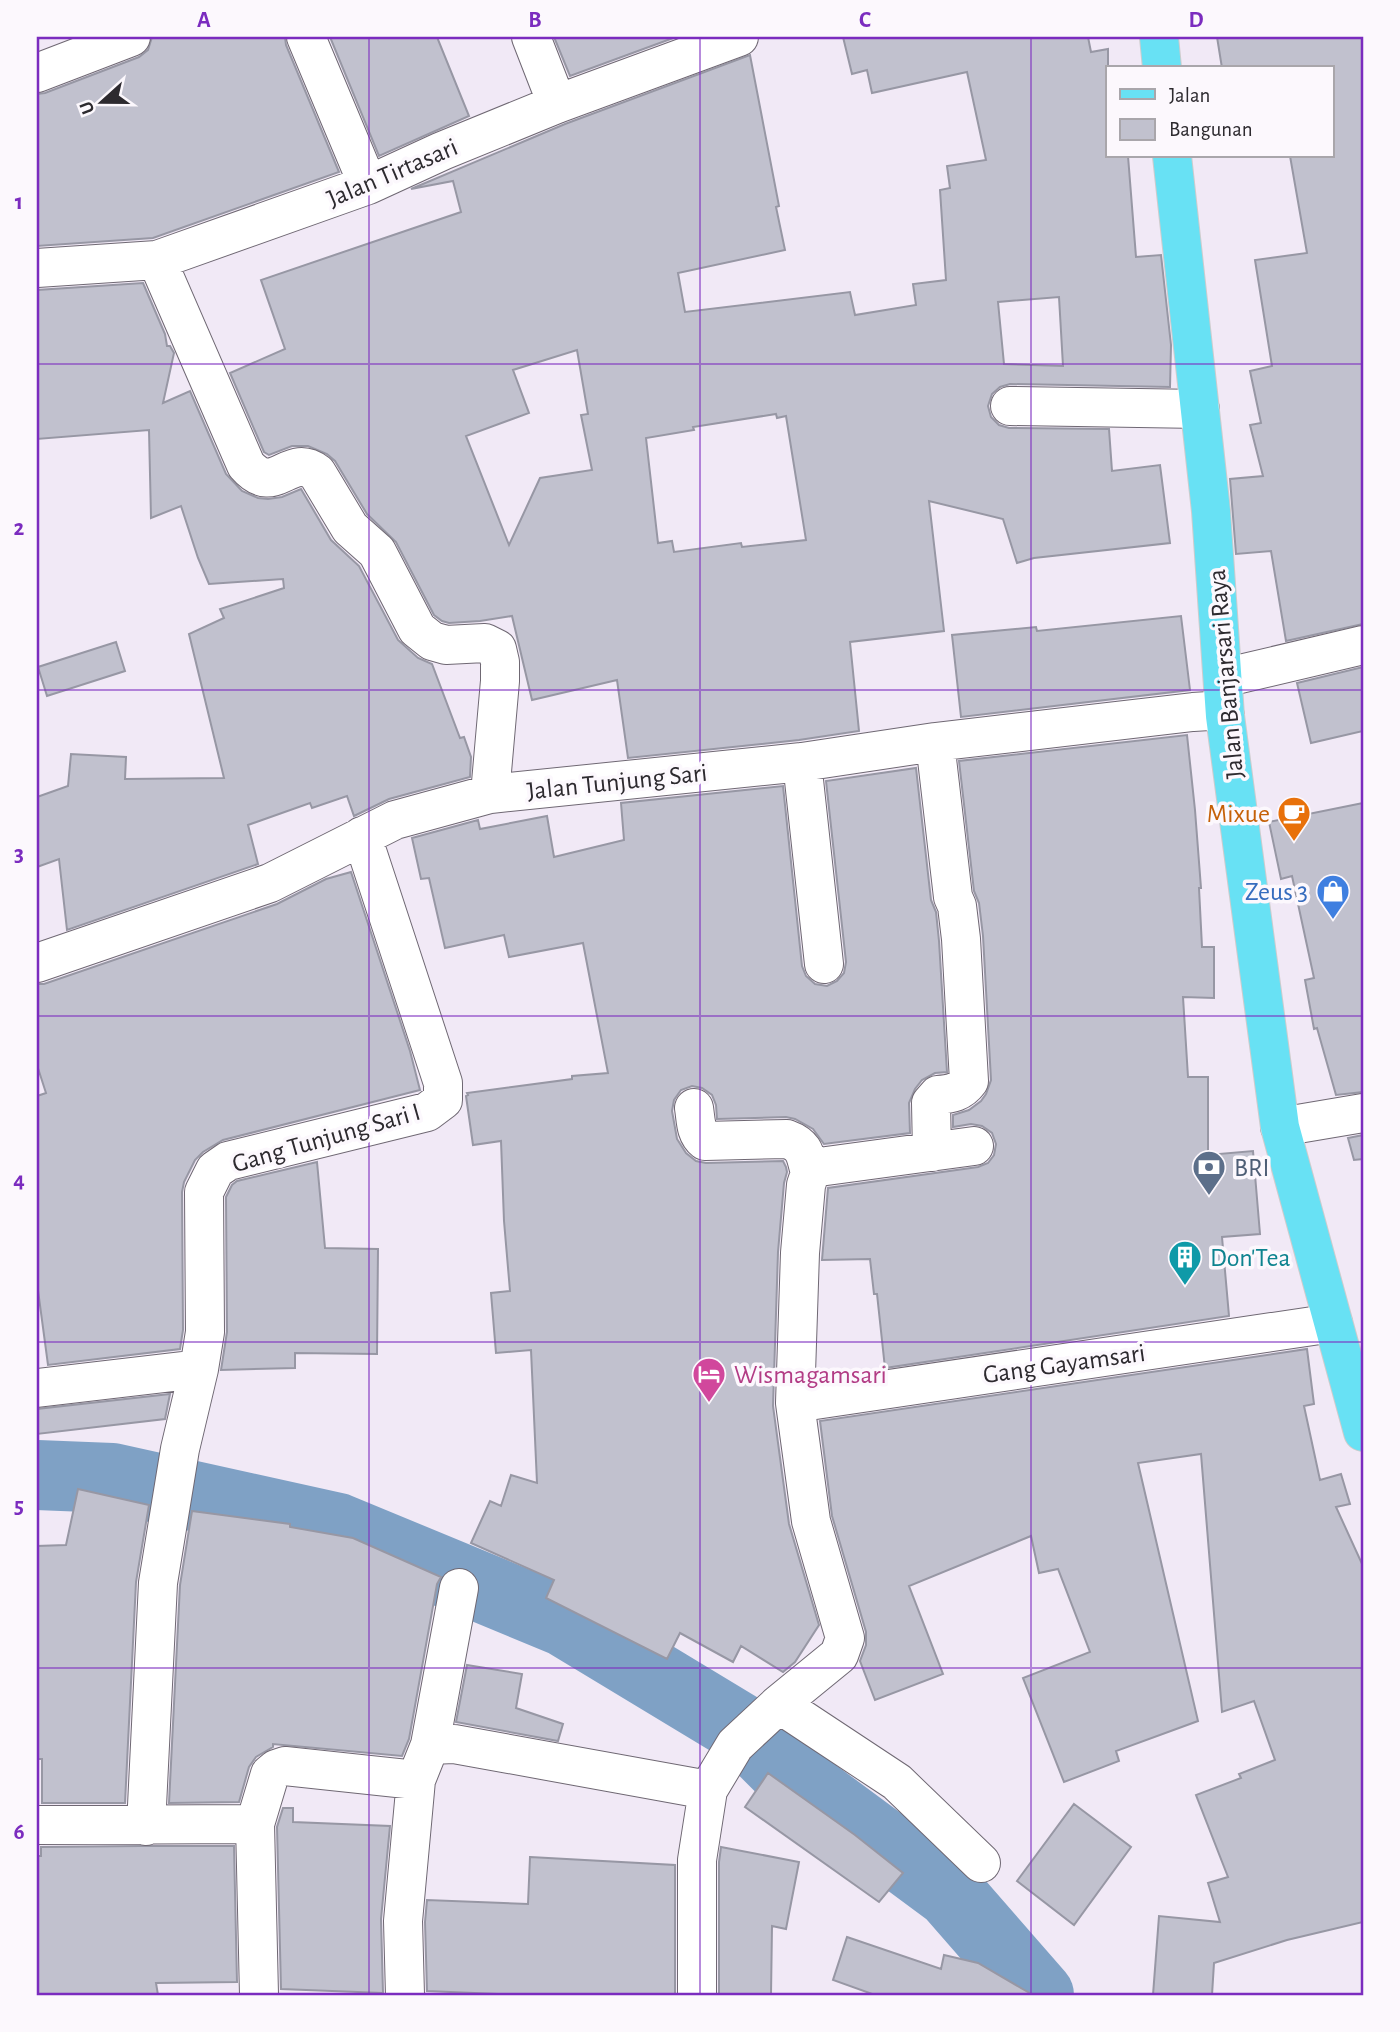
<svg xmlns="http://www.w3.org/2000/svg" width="1400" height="2032" font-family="'Alegreya Sans',sans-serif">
	<rect width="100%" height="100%" fill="#f1e9f6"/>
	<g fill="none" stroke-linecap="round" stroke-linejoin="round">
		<path stroke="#7fa1c5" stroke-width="70" d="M37 1475 112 1478 338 1528 565 1622 742 1729 781 1768 950 1893 1039 1995"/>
	</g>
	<path fill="#c1c1ce" stroke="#9797a4" stroke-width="2" fill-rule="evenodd" d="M152 37H285L286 45 339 172 153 238 37 246V94L45 93 139 57 148 50Z
		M330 37H437L469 116 379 156Z
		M554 37H676L570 76Z
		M843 37H1088L1091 52 1108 49V156H1128L1136 257 1161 255 1171 345 1170 387 1010 384 1000 387 992 394 988 406 991 417 999 425 1009 428 1109 429 1112 471 1160 465 1170 543 1034 558 1017 563 1003 519 929 501 944 631 850 642 859 731 799 740 628 758 617 680 532 700 512 616 480 621 449 623 442 621 434 615 396 542 367 514 335 461 327 454 308 446H292L269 455 264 452 230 373 285 349 261 280 461 212 453 181 411 189 565 124 750 55 779 206 776 207 785 250 678 273 685 312 850 292 855 315 916 305 913 284 946 280 940 190 950 188 947 166 986 160 967 72 872 93 867 70 852 74ZM1059 297 1063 366 1004 364 998 302ZM577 350 588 414 581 415 592 470 540 478 509 545 466 436 529 413 513 370ZM776 414 777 418 786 416 806 540 742 547 741 543 674 552 672 541 658 543 646 438 694 430 693 427Z
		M1217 37H1363V624L1286 641 1271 551 1236 554 1230 479 1263 476 1250 425 1261 423 1250 371 1272 366 1255 260 1307 253 1290 156H1332V68H1222Z
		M143 283 165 334 167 346H170L174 353 163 403 190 391 226 474 242 491 258 498 268 499 282 497 301 489 331 540 359 566 398 640 418 658 432 664 460 738 464 737 471 757 470 777 389 799 354 816 347 796 312 808 310 803 248 825 258 864 67 930 59 859 37 867V797L68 786 71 754 126 757 125 779 224 778 189 634 224 618 220 609 284 588 283 579 209 584 198 558 181 506 151 518 149 430 37 439V290Z
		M1181 616 1190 690 961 717 952 635 1036 627 1037 631Z
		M116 642 125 671 47 696 38 667Z
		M1363 667V731L1311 743 1297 683Z
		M1187 735 1195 810 1201 888H1199L1202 947H1214V998L1183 997 1188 1077H1208V1155L1253 1151 1260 1234 1222 1237 1229 1316 885 1368 877 1294H874L870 1259 822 1260 828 1188 978 1167 988 1163 994 1155 996 1144 992 1133 982 1126 971 1124 953 1127V1115L969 1110 981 1101 986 1094 991 1080 983 936 979 903 974 891 959 761Z
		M916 768 931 900 936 912 939 941 947 1072 935 1073 922 1080 915 1089 909 1103 910 1133 824 1144 813 1129 795 1119 786 1117 717 1119 716 1105 712 1095 702 1088 692 1086 681 1090 674 1100 672 1111 677 1139 686 1153 696 1161 706 1163 783 1161 786 1167 787 1172 784 1183 778 1252 773 1406 789 1524 819 1625 795 1662 783 1672 741 1646 733 1662 680 1633 667 1659 546 1598 554 1580 471 1543 490 1501 501 1506 511 1475 537 1483 531 1350 496 1353 491 1293 510 1291 504 1221 501 1141 473 1145 466 1096 468 1095 467 1093 572 1079V1076L608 1073 583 943 509 957 504 935 445 948 429 878 421 879 412 838 478 820 480 829 547 816 554 857 624 840 621 803 783 786 802 966 806 976 815 984 827 986 837 981 844 973 846 962 826 781Z
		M1363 803V1092L1336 1095 1317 1028 1314 1029 1305 980 1314 978 1292 876 1281 879 1269 822Z
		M351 872 410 1051 420 1090 223 1140 203 1152 195 1160 184 1182 182 1192 183 1330 180 1349 48 1365 37 1283V1096L46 1093 37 1065V984H44L277 904 326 879Z
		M1363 1135V1159L1354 1160 1348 1138Z
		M317 1162 325 1248 378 1249 377 1354 295 1353V1368L221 1370 227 1332 226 1197 232 1185 237 1181Z
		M1307 1349 1314 1404 1304 1406 1320 1480 1341 1474 1350 1504 1336 1507 1363 1566V1922L1287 1940 1214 1963 1212 1995H1153L1159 1916 1220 1922 1208 1883 1228 1877 1196 1795 1241 1778 1239 1774 1275 1760 1254 1701 1222 1712 1201 1454 1138 1463 1198 1721 1116 1751 1119 1761 1064 1782 1023 1678 1090 1652 1058 1569 1039 1573 1031 1536 909 1586 943 1674 875 1700 860 1661 866 1645V1632L832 1516 820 1421Z
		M170 1394 165 1419 37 1434V1409Z
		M78 1489 149 1505 136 1582 125 1803H42V1759H37V1546L66 1545Z
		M192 1511 290 1524V1527L353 1538 441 1577 437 1584 409 1739 402 1756 273 1744V1747L256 1757 249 1767 239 1802 169 1803 180 1585Z
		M467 1665 522 1674 516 1708 563 1724 558 1741 456 1722Z
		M768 1773 855 1835 903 1873 879 1902 745 1807Z
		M1074 1804 1131 1847 1074 1925 1017 1881Z
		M283 1808H293V1822L390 1826 381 1919 383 1993 281 1989 277 1827Z
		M140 1846H234L237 1982 156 1983 158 1995H37V1856H41V1847Z
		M721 1847 799 1862 786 1929 772 1926 771 1995H719V1862Z
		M530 1857 675 1865V1995H520L427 1991 425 1922 427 1900 528 1904Z
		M847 1937 941 1969 944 1955 978 1963 1033 1995H875L833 1980Z"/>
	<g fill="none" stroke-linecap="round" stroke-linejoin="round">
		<defs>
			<path id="minor" d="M306 37 368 185
				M531 37 557 104
				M37 73 131 37
				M157 260 246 465C275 499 289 451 317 473L350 528 377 552 417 629 432 641 446 645 485 643 497 649 500 662V681L490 794
				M37 268 157 260 368 185 442 151 557 104 739 37
				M1010 406 1200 409
				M1223 678 1363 645
				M802 762 824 964
				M37 963 270 883 395 820 490 794 802 762 935 742 1193 712 1209 711 1225 716
				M694 1108C696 1120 695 1133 705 1141L787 1139C806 1146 805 1155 810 1173
				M1280 1127 1363 1113
				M932 1152 931 1103 938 1095C951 1094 961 1092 969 1081L961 939 957 906 953 897 935 742
				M37 1388 199 1369
				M795 1403 1333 1323
				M779 1704 897 1782 981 1863
				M430 1745 454 1744 708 1790
				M37 1825 255 1824
				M146 1826 158 1583 180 1449 199 1369 205 1332 204 1192 215 1170 228 1161 427 1112 443 1100V1083L362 836
				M259 1995 255 1824 270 1774 276 1769 285 1766 416 1780 430 1745 459 1588
				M405 1995 403 1921 416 1780
				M697 1995V1860L708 1790 735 1745 779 1704 839 1655 845 1638 811 1521 795 1403 800 1253 806 1185 810 1173 819 1167 974 1146"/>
			<path id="major" d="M1159 37 1162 68
				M1172 156 1211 511 1225 716 1280 1127 1363 1432"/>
		</defs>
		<use href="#minor" stroke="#6f6873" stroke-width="40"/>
		<use href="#major" stroke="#cdcccd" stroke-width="40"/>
		<use href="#minor" stroke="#fff" stroke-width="38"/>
		<use href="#major" stroke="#68e1f4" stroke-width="38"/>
	</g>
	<path fill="none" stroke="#7b2cbf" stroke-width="2" stroke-opacity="0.55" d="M369 37V1995M700 37V1995M1031 37V1995M37 364H1363M37 690H1363M37 1016H1363M37 1342H1363M37 1668H1363"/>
	<defs>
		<symbol id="cafe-pin" viewBox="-11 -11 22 30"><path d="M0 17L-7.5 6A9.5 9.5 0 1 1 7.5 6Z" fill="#e8710a" stroke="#fcf8fd"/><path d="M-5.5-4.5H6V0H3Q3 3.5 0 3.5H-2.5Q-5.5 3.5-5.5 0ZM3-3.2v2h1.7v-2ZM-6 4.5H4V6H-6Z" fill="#fff"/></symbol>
		<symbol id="shop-pin" viewBox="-11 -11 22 30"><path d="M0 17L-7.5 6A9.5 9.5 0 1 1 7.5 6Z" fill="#3f7fe0" stroke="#fcf8fd"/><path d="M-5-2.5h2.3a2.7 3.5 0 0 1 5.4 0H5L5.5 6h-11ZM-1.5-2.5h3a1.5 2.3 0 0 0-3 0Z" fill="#fff"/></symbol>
		<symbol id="bank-pin" viewBox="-11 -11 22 30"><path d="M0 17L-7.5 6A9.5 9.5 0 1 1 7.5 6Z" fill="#5c6f8a" stroke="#fcf8fd"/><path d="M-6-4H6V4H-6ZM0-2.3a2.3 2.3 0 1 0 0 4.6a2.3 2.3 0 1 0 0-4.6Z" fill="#fff"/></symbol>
		<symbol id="building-pin" viewBox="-11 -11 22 30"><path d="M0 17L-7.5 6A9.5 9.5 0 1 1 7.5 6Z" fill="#0f9aa8" stroke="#fcf8fd"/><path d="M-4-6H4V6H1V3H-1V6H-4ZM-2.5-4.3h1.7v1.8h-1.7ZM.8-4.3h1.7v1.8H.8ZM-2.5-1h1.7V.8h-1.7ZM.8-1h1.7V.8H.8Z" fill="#fff"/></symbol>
		<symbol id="hotel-pin" viewBox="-11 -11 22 30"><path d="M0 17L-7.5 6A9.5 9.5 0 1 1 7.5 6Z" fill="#d1479c" stroke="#fcf8fd"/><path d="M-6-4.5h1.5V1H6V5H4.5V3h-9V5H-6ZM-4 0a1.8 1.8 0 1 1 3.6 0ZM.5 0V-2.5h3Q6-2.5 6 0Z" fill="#fff"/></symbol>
	</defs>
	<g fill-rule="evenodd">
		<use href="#cafe-pin" x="1275" y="794" width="38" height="52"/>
		<use href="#shop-pin" x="1314" y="872" width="38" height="52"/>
		<use href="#bank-pin" x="1190" y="1148" width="38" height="52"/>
		<use href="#building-pin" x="1166" y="1238" width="38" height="52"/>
		<use href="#hotel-pin" x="690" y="1355" width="38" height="52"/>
	</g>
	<g text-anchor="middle" stroke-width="7" stroke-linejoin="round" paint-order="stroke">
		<g font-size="26" fill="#2d2a2f" stroke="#fcf8fd">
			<text transform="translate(392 172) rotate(-23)" y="9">Jalan Tirtasari</text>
			<text transform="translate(1225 674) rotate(-95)" y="9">Jalan Banjarsari Raya</text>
			<text transform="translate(617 781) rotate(-6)" y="9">Jalan Tunjung Sari</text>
			<text transform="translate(326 1137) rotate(-16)" y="9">Gang Tunjung Sari I</text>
			<text transform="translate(1064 1363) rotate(-8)" y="9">Gang Gayamsari</text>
		</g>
		<g font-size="26" fill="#c56008" stroke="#fcf8fd" text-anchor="end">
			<text x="1270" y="822">Mixue</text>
		</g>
		<g font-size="26" fill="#366cbe" stroke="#fcf8fd" text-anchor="end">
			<text x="1308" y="900">Zeus 3</text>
		</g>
		<g font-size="26" fill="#4e5e75" stroke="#fcf8fd" text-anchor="start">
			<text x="1234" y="1176">BRI</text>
		</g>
		<g font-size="26" fill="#0d838f" stroke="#fcf8fd" text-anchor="start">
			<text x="1210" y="1266">Don'Tea</text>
		</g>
		<g font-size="26" fill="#b23c85" stroke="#fcf8fd" text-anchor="start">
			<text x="734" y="1383">Wismagamsari</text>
		</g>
	</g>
	<rect width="1400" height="2032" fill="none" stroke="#fcf8fd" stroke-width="77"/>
	<rect x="1106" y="66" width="228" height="91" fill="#fcf8fd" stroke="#a9a6ab" stroke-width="2"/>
	<rect x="1120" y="89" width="35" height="10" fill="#68e1f4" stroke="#a9a6ab" stroke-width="2"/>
	<text x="1169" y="102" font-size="21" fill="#2d2a2f">Jalan</text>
	<rect x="1120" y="119" width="35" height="21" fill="#c1c1ce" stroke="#a9a6ab" stroke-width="2"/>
	<text x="1169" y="136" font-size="21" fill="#2d2a2f">Bangunan</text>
	<g transform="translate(102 102) rotate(249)" stroke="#fcf8fd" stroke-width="5" paint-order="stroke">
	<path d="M0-5L12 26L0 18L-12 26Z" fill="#2d2a2f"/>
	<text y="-10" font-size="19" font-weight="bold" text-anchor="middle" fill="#2d2a2f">U</text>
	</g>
	<rect x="38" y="38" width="1324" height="1956" fill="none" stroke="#7b2cbf" stroke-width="2.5"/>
	<g font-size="23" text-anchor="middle" font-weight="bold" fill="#7b2cbf">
		<text x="204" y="27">A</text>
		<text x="535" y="27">B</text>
		<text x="865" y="27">C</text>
		<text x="1196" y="27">D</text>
		<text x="19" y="209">1</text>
		<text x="19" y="535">2</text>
		<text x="19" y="861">3</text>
		<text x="19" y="1187">4</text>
		<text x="19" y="1513">5</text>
		<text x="19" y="1839">6</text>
	</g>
</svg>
